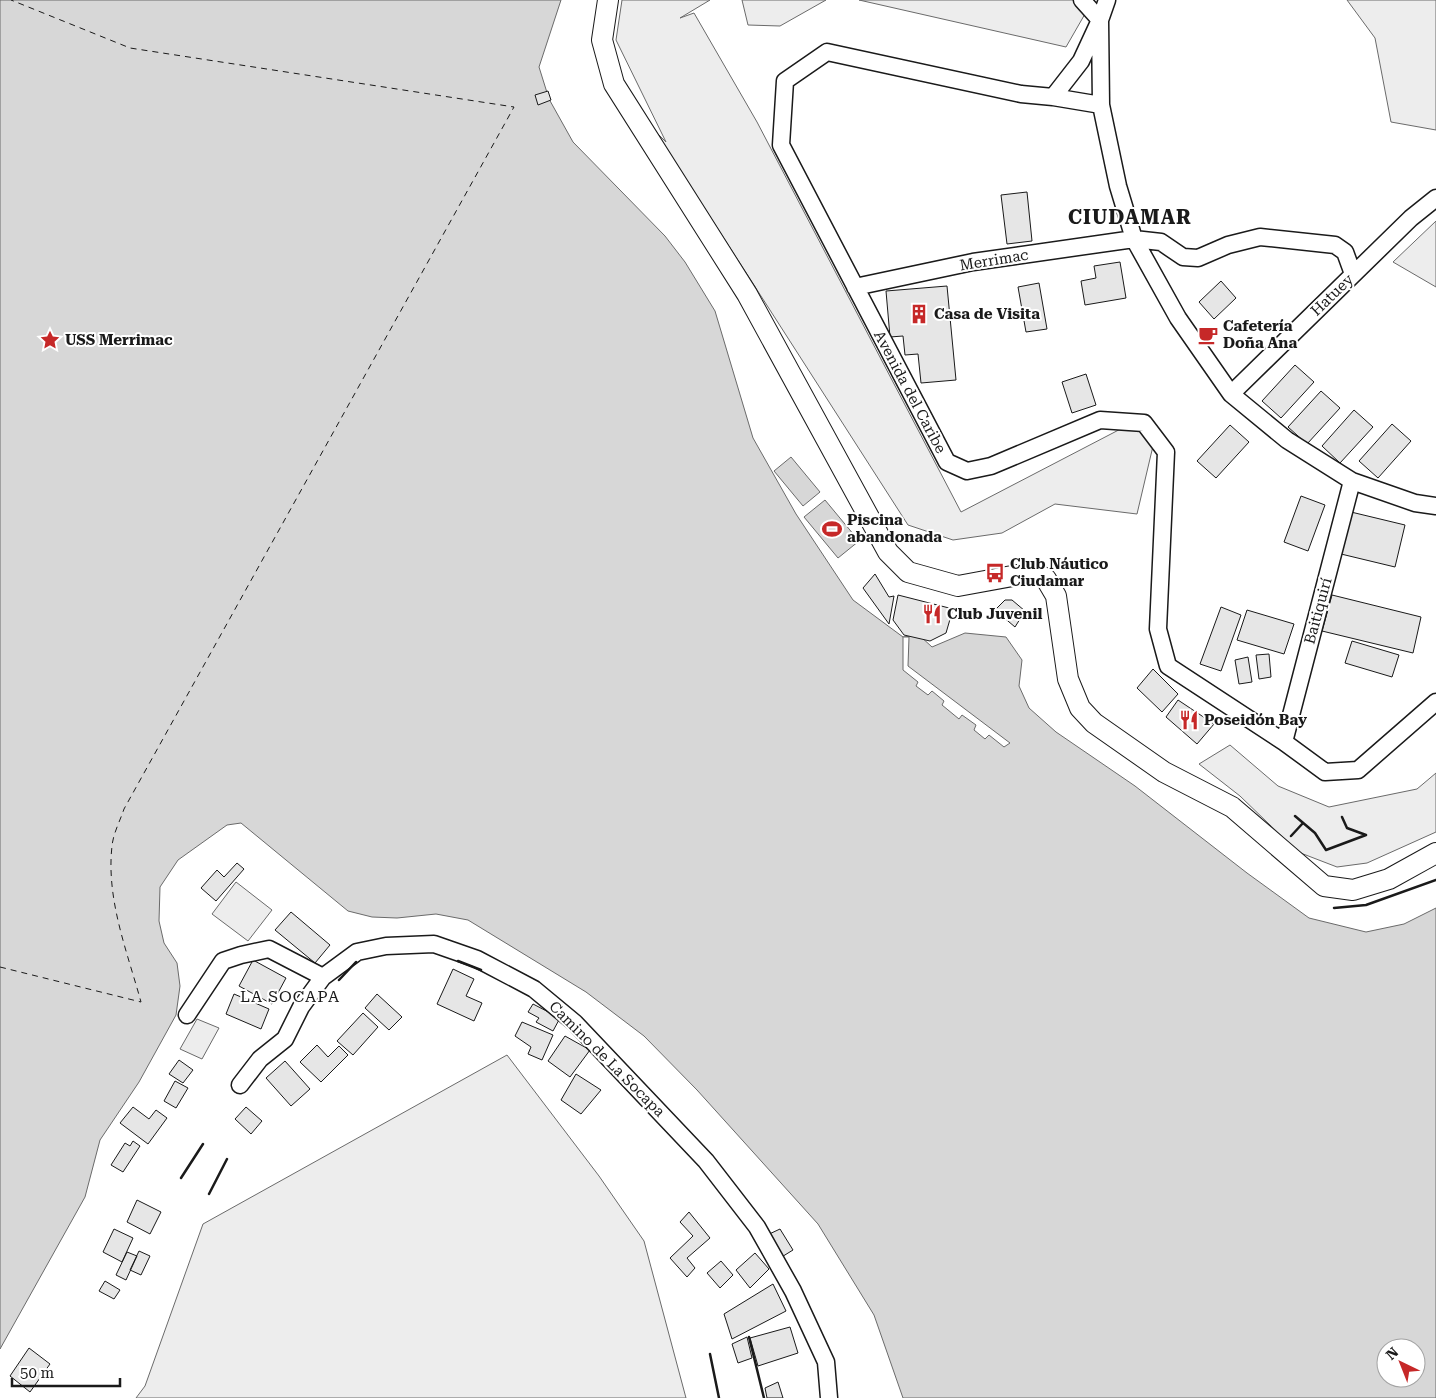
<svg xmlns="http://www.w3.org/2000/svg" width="1436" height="1398" font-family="'Roboto Serif',serif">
	<rect width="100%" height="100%" fill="#fff"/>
	<path fill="#ededed" stroke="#6a6a6a" d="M622 0H710L680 18 694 13 757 122 961 512 1134 422 1153 446 1137 514 1055 504 1002 533 953 540 908 525 655 131 666 142 616 40Z
		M742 0H826L780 26 748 25Z
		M859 0H1093L1066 47Z
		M1347 0H1436V130L1391 122 1375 38Z
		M1436 221V287L1393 262Z
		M1230 745 1278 786 1329 807 1417 789 1436 773V832L1367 863 1337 867 1298 852 1240 796 1199 764Z
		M236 882 272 910 248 941 212 914Z
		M197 1019 219 1028 202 1059 180 1049Z
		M507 1055 599 1176 644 1241 686 1398H136L145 1386 203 1224Z"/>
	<path fill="#d7d7d7" stroke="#6a6a6a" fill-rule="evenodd" d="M0 0H561L539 67 549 99 573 142 665 236 685 262 715 311 753 438 796 514 853 600 903 637 919 635 932 647 965 633 1006 637 1022 660 1019 686 1029 708 1056 732 1135 786 1247 873 1309 918 1366 932 1404 924 1436 908V1398H903L874 1315 818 1224 697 1090 644 1036 586 992 468 920 436 914 397 918 372 917 348 911 241 823 227 825 178 860 160 887 159 921 164 943 177 963 180 986 176 1015 139 1082 100 1140 85 1197 0 1349ZM1386 1348H1416V1378H1386Z
		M791 457 820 492 803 506 774 471Z
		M825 500 859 541 838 558 804 517Z"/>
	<path fill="#fff" stroke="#6a6a6a" d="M903 637H909L908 666 1010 743 1004 747 989 735 985 739 974 730 976 725 962 715 959 719 942 705 944 701 932 691 928 695 916 686 918 682 903 670Z"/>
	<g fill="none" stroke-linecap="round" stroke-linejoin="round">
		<path stroke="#1a1a1a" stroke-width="1" stroke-dasharray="6 5" stroke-linecap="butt" d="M0 967 141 1002C127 951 106 899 112 846 113 834 120 821 124 809L514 107 130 48 11 0"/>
	</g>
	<path fill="#e6e6e6" stroke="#1a1a1a" d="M548 91 551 100 538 105 535 95Z
		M1027 192 1032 241 1007 244 1001 195Z
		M1120 262 1126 298 1085 305 1081 281 1096 278 1094 266Z
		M1221 281 1236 298 1214 319 1199 302Z
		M1039 283 1047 329 1026 332 1018 287Z
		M947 286 956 380 921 383 918 354 905 355 903 336 890 337 886 291Z
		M1295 365 1314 382 1281 418 1262 401Z
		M1086 374 1096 405 1072 413 1062 382Z
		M1321 391 1340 408 1307 444 1288 427Z
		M1354 410 1373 427 1340 463 1322 446Z
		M1392 424 1411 441 1378 478 1359 461Z
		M1230 425 1249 442 1216 478 1197 461Z
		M1301 496 1325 505 1308 551 1284 542Z
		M1351 512 1405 525 1395 567 1341 554Z
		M875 574 889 597 894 596 889 624 863 588Z
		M898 595 953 609 946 633 930 641 904 635 893 620Z
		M1332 595 1421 617 1413 653 1322 631Z
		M1005 600H1012L1025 611 1015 627 995 610Z
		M1221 607 1241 615 1221 671 1200 664Z
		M1247 610 1294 624 1284 654 1237 640Z
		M1352 641 1399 655 1392 677 1345 663Z
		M1269 654 1271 677 1259 679 1256 655Z
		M1248 657 1252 682 1239 684 1235 660Z
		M1153 669 1178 694 1162 712 1137 688Z
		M1178 700 1214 724 1197 744 1166 717Z
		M237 863 244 869 216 901 201 888 217 870 224 877Z
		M291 912 330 945 315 963 275 930Z
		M253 960 286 978 272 1004 239 986Z
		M453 969 474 979 466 996 482 1003 474 1021 437 1004Z
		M234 994 269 1009 261 1029 226 1014Z
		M377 994 402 1017 389 1030 365 1008Z
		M533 1004 560 1018 553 1031 536 1022 539 1018 528 1012Z
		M363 1013 378 1027 353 1055 337 1041Z
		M522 1022 553 1035 542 1060 528 1054 531 1047 515 1036Z
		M565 1036 590 1050 570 1077 548 1061Z
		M317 1045 328 1057 339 1046 348 1055 321 1082 300 1062Z
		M179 1060 193 1070 183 1083 169 1074Z
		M285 1061 310 1089 291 1106 266 1078Z
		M576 1074 601 1090 581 1114 561 1100Z
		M175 1081 188 1088 176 1108 164 1101Z
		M133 1107 149 1119 156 1110 167 1118 148 1144 120 1123Z
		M246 1107 262 1121 251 1134 235 1119Z
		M133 1141 140 1146 123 1172 111 1165 125 1143 130 1146Z
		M137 1200 161 1212 150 1234 127 1222Z
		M689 1212 710 1238 687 1258 695 1268 687 1277 670 1258 693 1236 680 1222Z
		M114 1229 133 1238 122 1262 103 1252Z
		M780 1229 793 1250 780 1258 765 1236Z
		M139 1251 150 1256 141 1275 130 1270Z
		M127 1252 137 1256 126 1280 116 1275Z
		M755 1253 769 1269 750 1288 736 1270Z
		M721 1261 733 1275 720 1288 707 1273Z
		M105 1281 120 1290 114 1299 99 1291Z
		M773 1284 786 1311 732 1339 724 1314Z
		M790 1327 798 1353 758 1366 750 1338Z
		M747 1337 752 1358 738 1363 732 1344Z
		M29 1348 50 1364 30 1392 10 1376Z
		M778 1382 783 1398H767L765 1388Z"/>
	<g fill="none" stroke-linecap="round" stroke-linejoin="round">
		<defs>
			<path id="minor" d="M1082 0 1100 20 1081 61 1053 97 1021 94 827 52 785 81 781 145 947 462 967 471 991 466 1100 420 1144 423 1166 452 1158 629 1168 666 1284 742 1325 772 1358 770 1436 702
				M1107 0 1100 20 1101 105 1118 186 1134 239 1178 318 1231 394 1287 440 1352 481 1415 503 1436 506
				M1053 97 1101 105
				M855 287 973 262 1134 239 1161 242 1183 257 1198 258 1228 245 1260 237 1335 245 1345 252 1353 274
				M1231 394 1411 218 1436 198
				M1284 742 1352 481
				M187 1015 223 961 241 955 269 949 323 977 357 952 386 946 434 944 477 959 534 989 575 1023 706 1161 757 1227 793 1291 826 1362 829 1398
				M240 1085 260 1059 285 1039 301 1007 323 977"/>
			<path id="major" d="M608 0 602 40 614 84 747 294 888 552 908 572 958 586 1034 572 1046 579 1056 596 1068 679 1080 708 1094 723 1164 772 1232 807 1324 886 1353 890 1389 879 1436 853"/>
		</defs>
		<use href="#minor" stroke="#1a1a1a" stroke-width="19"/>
		<use href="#major" stroke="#1a1a1a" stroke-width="22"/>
		<use href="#minor" stroke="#fff" stroke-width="16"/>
		<use href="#major" stroke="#fff" stroke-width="20"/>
		<path stroke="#1a1a1a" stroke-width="2.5" d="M1295 816 1315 833 1326 850 1366 835 1347 828 1342 817
			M1291 836 1303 823
			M1334 908 1366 905 1436 880
			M458 961 481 970
			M339 980 356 962
			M181 1178 203 1144
			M209 1194 227 1159
			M749 1337 764 1398
			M710 1354 719 1398"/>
	</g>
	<defs>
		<symbol id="building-bare" viewBox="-9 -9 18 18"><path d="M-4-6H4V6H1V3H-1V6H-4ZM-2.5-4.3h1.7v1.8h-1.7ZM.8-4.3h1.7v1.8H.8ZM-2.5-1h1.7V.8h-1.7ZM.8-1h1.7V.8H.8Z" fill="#c62828" stroke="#fff" stroke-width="2.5" paint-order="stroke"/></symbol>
		<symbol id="cafe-bare" viewBox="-9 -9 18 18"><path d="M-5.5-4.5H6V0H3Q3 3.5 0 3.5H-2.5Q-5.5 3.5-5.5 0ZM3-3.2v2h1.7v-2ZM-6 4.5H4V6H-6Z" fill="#c62828" stroke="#fff" stroke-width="2.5" paint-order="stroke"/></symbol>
		<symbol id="sight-bare" viewBox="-9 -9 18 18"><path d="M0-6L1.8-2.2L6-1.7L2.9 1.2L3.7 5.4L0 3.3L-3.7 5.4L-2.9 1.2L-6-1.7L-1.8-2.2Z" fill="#c62828" stroke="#fff" stroke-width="2.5" paint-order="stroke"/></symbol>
		<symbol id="stadium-bare" viewBox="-9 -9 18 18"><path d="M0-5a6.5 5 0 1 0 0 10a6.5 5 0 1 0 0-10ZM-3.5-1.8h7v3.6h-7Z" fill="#c62828" stroke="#fff" stroke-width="2.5" paint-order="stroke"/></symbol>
		<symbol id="bus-bare" viewBox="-9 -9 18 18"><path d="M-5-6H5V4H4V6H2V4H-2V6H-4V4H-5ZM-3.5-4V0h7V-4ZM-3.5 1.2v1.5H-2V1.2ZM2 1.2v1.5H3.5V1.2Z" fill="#c62828" stroke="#fff" stroke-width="2.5" paint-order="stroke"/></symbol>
		<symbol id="restaurant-bare" viewBox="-9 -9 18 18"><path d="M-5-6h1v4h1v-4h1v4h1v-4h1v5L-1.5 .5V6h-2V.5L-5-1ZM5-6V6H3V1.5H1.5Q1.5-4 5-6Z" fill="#c62828" stroke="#fff" stroke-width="2.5" paint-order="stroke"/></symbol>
	</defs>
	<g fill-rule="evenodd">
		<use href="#building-bare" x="905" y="300" width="28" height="28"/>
		<use href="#cafe-bare" x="1194" y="321" width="28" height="28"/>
		<use href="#sight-bare" x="36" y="326" width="28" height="28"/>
		<use href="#stadium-bare" x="818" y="515" width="28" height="28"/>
		<use href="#bus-bare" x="981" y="559" width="28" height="28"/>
		<use href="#restaurant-bare" x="918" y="600" width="28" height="28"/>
		<use href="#restaurant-bare" x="1175" y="706" width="28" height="28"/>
	</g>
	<g text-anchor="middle" stroke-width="4" stroke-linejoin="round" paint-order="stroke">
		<g font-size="15" fill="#1a1a1a" stroke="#fff">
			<text transform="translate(994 260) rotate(-9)" y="5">Merrimac</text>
			<text transform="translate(1332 295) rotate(-44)" y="5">Hatuey</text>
			<text transform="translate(910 392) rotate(62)" y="5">Avenida del Caribe</text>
			<text transform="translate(1318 611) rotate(-75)" y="5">Baitiquirí</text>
			<text transform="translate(607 1059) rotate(45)" y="5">Camino de La Socapa</text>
		</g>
		<g font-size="15" font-weight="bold" fill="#1a1a1a" stroke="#fff" text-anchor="start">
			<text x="934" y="319">Casa de Visita</text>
			<text x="1223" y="331">Cafetería<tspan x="1223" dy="17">Doña Ana</tspan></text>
			<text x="65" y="345">USS Merrimac</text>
			<text x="847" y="525">Piscina<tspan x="847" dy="17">abandonada</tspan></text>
			<text x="1010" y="569">Club Náutico<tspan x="1010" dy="17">Ciudamar</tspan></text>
			<text x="947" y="619">Club Juvenil</text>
			<text x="1204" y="725">Poseidón Bay</text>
		</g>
		<g font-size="16" letter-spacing="1" fill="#1a1a1a" stroke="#fff">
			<text x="290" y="1002">LA SOCAPA</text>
		</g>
		<g font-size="20" font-weight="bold" letter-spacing="1" fill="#1a1a1a" stroke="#fff">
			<text x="1130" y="224">CIUDAMAR</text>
		</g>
	</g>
	<g transform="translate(1401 1363) rotate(317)"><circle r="24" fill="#ffffff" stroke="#a3a3a3"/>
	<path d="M0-4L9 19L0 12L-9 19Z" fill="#c62828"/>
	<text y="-8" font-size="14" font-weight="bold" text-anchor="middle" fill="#1a1a1a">N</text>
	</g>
	<path d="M12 1378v8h108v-8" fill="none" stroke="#1a1a1a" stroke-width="2.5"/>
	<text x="20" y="1378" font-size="15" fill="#1a1a1a" stroke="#ffffff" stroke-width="4" paint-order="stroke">50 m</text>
</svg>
